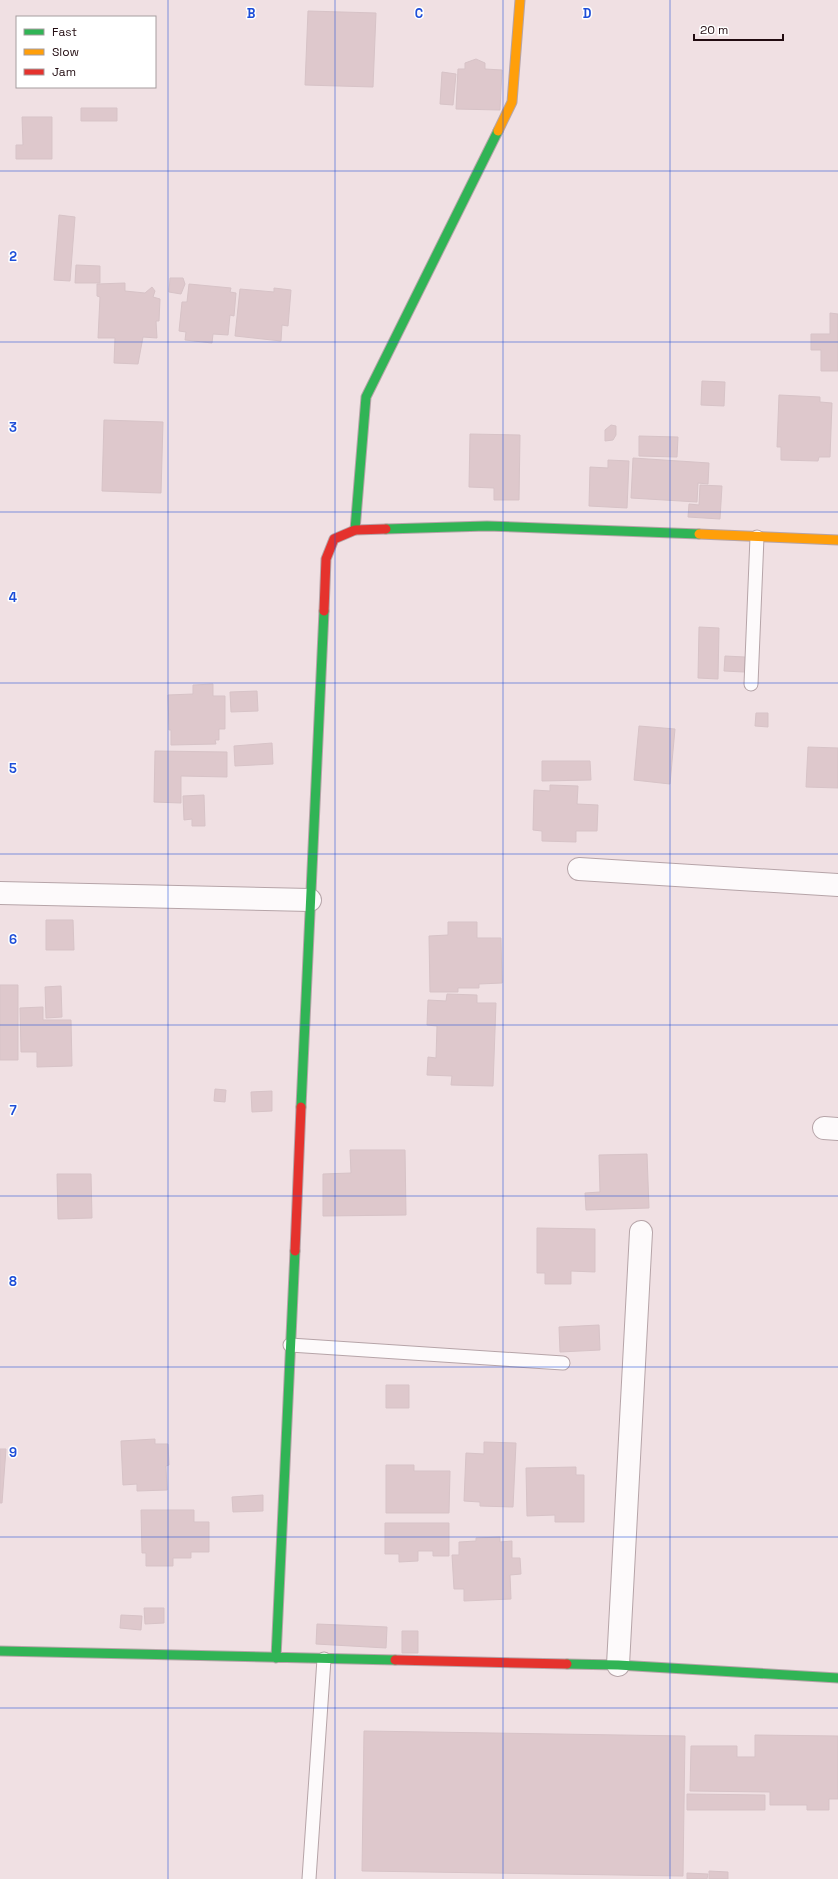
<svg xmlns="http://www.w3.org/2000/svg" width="838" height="1879" font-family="'Space Grotesk',sans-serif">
	<rect width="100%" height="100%" fill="#f0e0e3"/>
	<path fill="#dec8cc" stroke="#d7c3c7" d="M308 11 376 13 373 87 305 85Z
		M476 59 485 63V69L502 70 500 110 456 109 458 69H465V63Z
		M442 72 456 74 453 105 440 104Z
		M81 108H117V121H81Z
		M22 117H52V159H16V145H23Z
		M59 215 75 217 70 281 54 280Z
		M76 265 100 266V283H75Z
		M170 278H183L185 284 181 294 169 292Z
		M125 283V291L145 293 152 287 155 291 153 297 160 299 159 321H156L157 338 143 337 138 364 114 363 115 338H98L100 297 97 296V284Z
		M189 284 231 288 230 292 236 293 234 316 230 315 228 335 213 334 212 343 185 340 186 332 179 331 182 302H187Z
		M274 288 291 290 288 326 282 325 281 341 235 336 240 289 274 292Z
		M830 313 838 314V371H821V350H811V334H830Z
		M702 381 725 382 724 406 701 405Z
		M779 395 820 397V402L832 403 830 457H819L818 461 781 460V447H777Z
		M104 420 163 422 161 493 102 491Z
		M611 425 616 426V435L613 440 605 441V430Z
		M470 434 520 435 519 500H494V488L469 487Z
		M639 436 678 437 677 457 639 456Z
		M633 458 709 463 708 484 698 483 697 502 631 498Z
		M608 460 629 461 627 508 589 506 590 467 608 468Z
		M700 485 722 486 720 519 688 517 689 504 699 505Z
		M699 627 719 628 718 679 698 678Z
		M725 656 745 657 744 672 724 671Z
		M213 684V696H225V729H219V740H215L216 744 171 745V730H169L168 695 193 694V685Z
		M257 691 258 711 231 712 230 692Z
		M756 713H768V727L755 726Z
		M639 726 675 729 670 784 634 780Z
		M272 743 273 764 235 766 234 746Z
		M808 747 838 748V788L806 787Z
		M155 751 227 752V777L181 776V803L154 802Z
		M542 761H590L591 780 542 781Z
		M550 785 578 786 577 804 598 805 597 831H576V842L542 841V831L533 830 534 790 550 791Z
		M204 795 205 826H192V819L184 820 183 796Z
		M46 920H73L74 950H46Z
		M448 922H477V938H501L502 983 479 984V988H458V992H430L429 936 448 935Z
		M0 985H18V1060H0Z
		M61 986 62 1017 46 1018 45 987Z
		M447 994 477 995V1003H496L493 1086 451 1085 452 1076 427 1075 428 1057 436 1058 437 1026 427 1025 428 1000 446 1001Z
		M43 1007V1020H71L72 1066 37 1067V1052H21L20 1008Z
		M215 1089 226 1090 225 1102 214 1101Z
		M272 1091V1111L252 1112 251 1092Z
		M350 1150H405L406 1215 323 1216V1174L351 1173Z
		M647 1154 649 1208 586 1210 585 1193 600 1192 599 1155Z
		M57 1174H91L92 1218 58 1219Z
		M537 1228 595 1229V1272L571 1271V1284H545V1273H537Z
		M599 1325 600 1350 560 1352 559 1327Z
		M386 1385H409V1408H386Z
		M155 1439V1444H168L169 1465 166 1466 167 1490 137 1491V1484L123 1485 121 1441Z
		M484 1442 516 1443 513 1507 480 1506V1502L464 1501 466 1453 484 1454Z
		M0 1449H6L2 1503H0Z
		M386 1465H414V1471H450L449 1513H386Z
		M576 1467V1475H584V1522H555V1515L527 1516 526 1468Z
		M263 1495V1511L233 1512 232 1497Z
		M141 1510H194V1522H209V1552H191V1558H173V1566H146V1553H142Z
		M385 1523H449V1556H433V1551H418V1561L399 1562V1554H385Z
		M500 1537V1542L512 1541V1558H520L521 1574 510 1575 511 1599 464 1601V1589H454L452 1555H459V1542L476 1541V1538Z
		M144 1608H164V1623L145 1624Z
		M121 1615 142 1616 141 1630 120 1628Z
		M317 1624 387 1627 386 1648 316 1644Z
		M402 1631H418V1653H402Z
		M364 1731 685 1736 683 1876 362 1871Z
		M755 1735 838 1736V1799H829V1810H807V1805H770V1792L690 1791 691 1746H737V1757H755Z
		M687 1794 765 1795V1810H687Z
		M709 1871 728 1872V1879H709Z
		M687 1873 708 1874 707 1879H687Z"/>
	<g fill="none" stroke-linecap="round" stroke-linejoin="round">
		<defs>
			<path id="lane" d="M751 684 757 537
				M290 1345 563 1363
				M309 1879 324 1659"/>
			<path id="street" d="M579 869 838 885
				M0 893 310 900
				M824 1128 838 1129
				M618 1665 641 1232"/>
			<path id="fast" d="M386 529 487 526 699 534
				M355 530 366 397 498 131
				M301 1107 324 611
				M0 1651 395 1660
				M276 1658 295 1251
				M567 1664 618 1665 838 1678"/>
			<path id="slow" d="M498 131 512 102 520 0
				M699 534 838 540"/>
			<path id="jam" d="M324 611 326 559 334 539 355 530 386 529
				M295 1251 301 1107
				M395 1660 567 1664"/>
		</defs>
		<use href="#lane" stroke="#b6a4a8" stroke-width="15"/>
		<use href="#street" stroke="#b6a4a8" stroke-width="24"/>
		<use href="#fast" stroke="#b6a4a8" stroke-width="11"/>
		<use href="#slow" stroke="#b6a4a8" stroke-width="11"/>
		<use href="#jam" stroke="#b6a4a8" stroke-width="11"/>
		<use href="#lane" stroke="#fdfafb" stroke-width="13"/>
		<use href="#street" stroke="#fdfafb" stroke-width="22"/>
		<use href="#fast" stroke="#30b455" stroke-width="9"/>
		<use href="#slow" stroke="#ff9f0a" stroke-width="9"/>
		<use href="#jam" stroke="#e5322d" stroke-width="9"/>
	</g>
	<path fill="none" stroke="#1d4ed8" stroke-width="1" stroke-opacity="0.55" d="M168 0V1879M335 0V1879M503 0V1879M670 0V1879M0 171H838M0 342H838M0 512H838M0 683H838M0 854H838M0 1025H838M0 1196H838M0 1367H838M0 1537H838M0 1708H838"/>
	<g font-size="13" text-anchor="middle" font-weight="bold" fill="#1d4ed8" stroke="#fff" stroke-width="3" stroke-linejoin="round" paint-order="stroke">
		<text x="251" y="18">B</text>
		<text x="419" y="18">C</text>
		<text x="587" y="18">D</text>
		<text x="13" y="261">2</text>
		<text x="13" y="432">3</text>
		<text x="13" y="602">4</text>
		<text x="13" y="773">5</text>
		<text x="13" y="944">6</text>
		<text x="13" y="1115">7</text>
		<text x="13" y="1286">8</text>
		<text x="13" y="1457">9</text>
	</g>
	<rect x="16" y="16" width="140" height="72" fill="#ffffff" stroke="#a69d9f"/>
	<rect x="24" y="29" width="20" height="6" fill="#30b455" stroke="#a69d9f"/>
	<text x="52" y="36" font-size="12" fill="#210b10">Fast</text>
	<rect x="24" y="49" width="20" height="6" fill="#ff9f0a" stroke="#a69d9f"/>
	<text x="52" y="56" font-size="12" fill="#210b10">Slow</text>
	<rect x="24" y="69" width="20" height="6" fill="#e5322d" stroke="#a69d9f"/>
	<text x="52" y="76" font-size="12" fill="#210b10">Jam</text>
	<path d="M694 34v6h89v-6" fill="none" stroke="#210b10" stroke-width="2"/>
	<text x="700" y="34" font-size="12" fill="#210b10" stroke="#ffffff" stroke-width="3" paint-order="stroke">20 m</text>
</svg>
